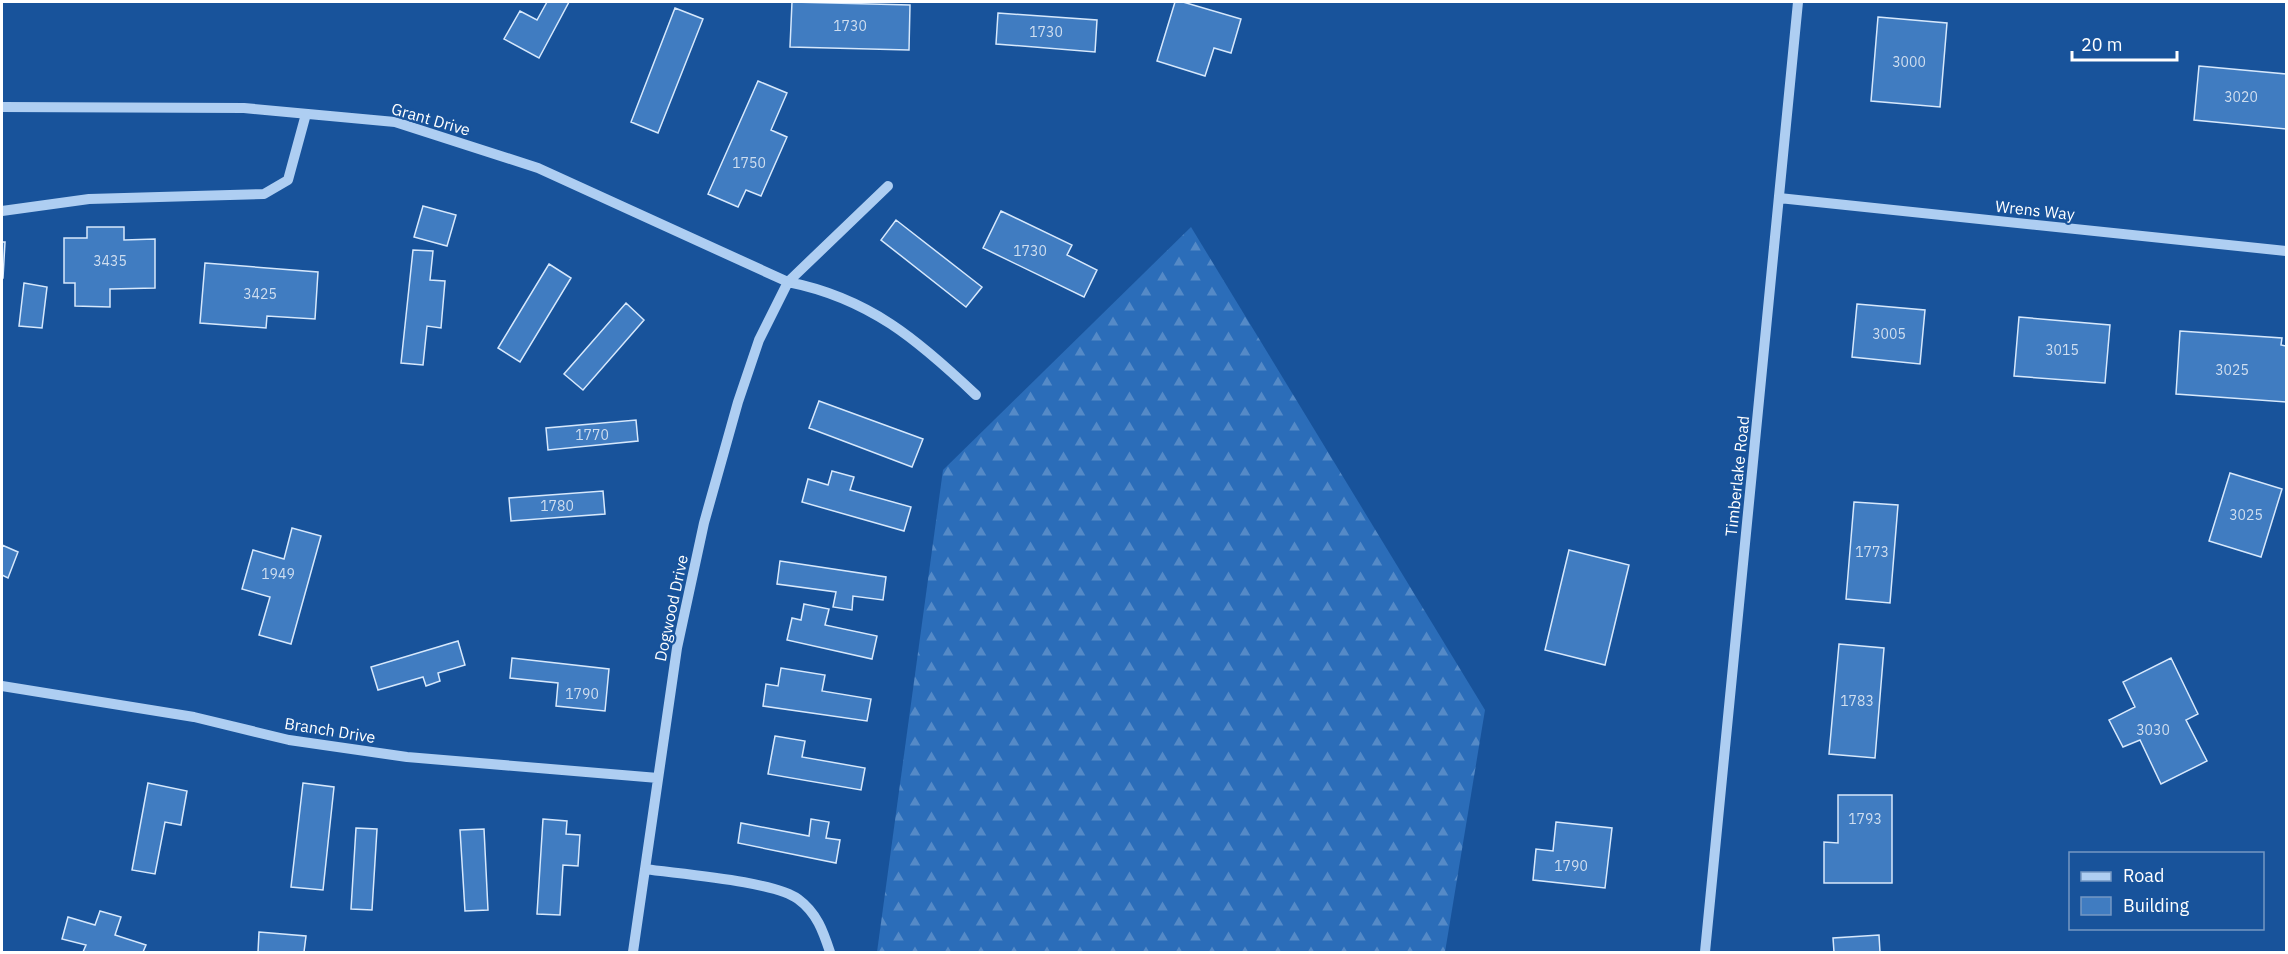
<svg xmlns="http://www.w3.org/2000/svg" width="2288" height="954" font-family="'IBM Plex Sans',sans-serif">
	<defs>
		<pattern id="forest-firs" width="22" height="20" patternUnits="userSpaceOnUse" patternTransform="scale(1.5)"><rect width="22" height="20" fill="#2b6db9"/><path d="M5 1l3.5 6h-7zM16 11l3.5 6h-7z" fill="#558ac7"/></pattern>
	</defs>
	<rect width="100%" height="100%" fill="#18539b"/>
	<path fill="url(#forest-firs)" d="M1191 227 1485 710 1445 952H877L943 470Z"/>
	<path fill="#407cc1" stroke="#d6e8fc" stroke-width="1.5" d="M547 2H569L539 58 504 39 520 11 537 20Z
		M792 2 910 5 909 50 790 47Z
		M1175 2H1183L1241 19 1231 53 1214 48 1205 76 1157 61Z
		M675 8 703 19 658 133 631 122Z
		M998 13 1097 20 1095 52 996 44Z
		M1878 17 1947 23 1940 107 1871 101Z
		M2199 66 2286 74V129L2194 120Z
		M758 81 787 93 771 130 787 137 761 196 746 190 738 207 708 194Z
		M423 206 456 215 447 246 414 237Z
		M1001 211 1072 245 1067 255 1097 270 1084 297 983 248Z
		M896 220 982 287 966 307 881 240Z
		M87 227H124V240L155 239V288L110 289V307L75 306V283H64V238H87Z
		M2 242H5L3 278H2Z
		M413 250 433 251 430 280 445 281 441 328 427 326 423 365 401 363Z
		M205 263 318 272 315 319 267 316 266 328 200 323Z
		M549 264 571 278 520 362 498 348Z
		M24 283 47 287 42 328 19 326Z
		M626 303 644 320 583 390 564 374Z
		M1857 304 1925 310 1920 364 1852 357Z
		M2019 317 2110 325 2105 383 2014 376Z
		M2180 331 2282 338 2281 345 2286 346V402L2176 394Z
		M819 401 923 439 912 467 809 428Z
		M636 420 638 441 548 450 546 428Z
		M832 471 854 477 850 490 911 507 904 531 802 502 808 479 828 485Z
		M2230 473 2282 489 2261 557 2209 541Z
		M603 491 605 514 511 521 509 498Z
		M1854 502 1898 505 1890 603 1846 599Z
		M292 528 321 536 291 644 259 635 270 597 242 589 253 550 284 559Z
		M2 545 18 552 8 578 2 575Z
		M1569 550 1629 565 1605 665 1545 650Z
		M780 561 886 577 883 600 853 596 852 610 833 607 836 592 777 584Z
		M804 604 829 609 825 625 877 636 872 659 787 640 792 618 801 620Z
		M458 641 465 665 438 673 440 681 426 686 423 677 378 690 371 667Z
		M1839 644 1884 648 1875 758 1829 754Z
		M512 658 609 669 605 711 556 706 558 683 510 678Z
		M2171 658 2198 714 2186 720 2207 761 2161 784 2140 740 2123 747 2109 720 2135 707 2123 682Z
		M781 668 825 675 822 691 871 699 867 721 763 706 766 684 778 686Z
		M775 736 805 741 802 757 865 768 861 790 768 774Z
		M148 783 187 791 181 825 165 822 155 874 132 870Z
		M303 783 334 787 323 890 291 887Z
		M1838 795H1892V883H1824V842L1838 843Z
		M543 819 567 821 566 834 580 835 578 866 563 865 560 915 537 914Z
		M811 819 829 822 826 838 840 840 836 863 738 843 741 823 809 836Z
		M1556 822 1612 828 1605 888 1533 880 1536 849 1553 851Z
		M356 828 377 829 372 910 351 909Z
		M484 829 488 910 465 911 460 830Z
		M100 911 121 917 115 935 146 945 143 952H83L86 945 62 939 68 917 95 925Z
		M259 932 306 936 304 952H258Z
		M1879 935 1880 952H1834L1833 938Z"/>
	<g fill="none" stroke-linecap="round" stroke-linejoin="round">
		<path stroke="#aecef2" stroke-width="10" d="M2 107 244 108 395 122 538 168 788 282C869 298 918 340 976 395
			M1779 198 2286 251
			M2 211 89 199 264 194 288 180 306 114
			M2 686 194 717 289 740 407 757 658 778
			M645 869C679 874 774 881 798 899 817 913 823 931 830 952
			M633 952 677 648 704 523 738 402 759 340 788 282 888 186
			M1705 952 1798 2"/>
	</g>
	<g text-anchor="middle" stroke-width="4.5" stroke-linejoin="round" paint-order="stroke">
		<g font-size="14" fill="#cfdef0">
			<text x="850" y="31">1730</text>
			<text x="1046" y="37">1730</text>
			<text x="1909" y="67">3000</text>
			<text x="2241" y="102">3020</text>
			<text x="749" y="168">1750</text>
			<text x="1030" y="256">1730</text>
			<text x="110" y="266">3435</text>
			<text x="260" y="299">3425</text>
			<text x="1889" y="339">3005</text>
			<text x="2062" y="355">3015</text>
			<text x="2232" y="375">3025</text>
			<text x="592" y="440">1770</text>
			<text x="557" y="511">1780</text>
			<text x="2246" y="520">3025</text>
			<text x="1872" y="557">1773</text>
			<text x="278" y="579">1949</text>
			<text x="582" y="699">1790</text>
			<text x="1857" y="706">1783</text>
			<text x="2153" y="735">3030</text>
			<text x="1865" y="824">1793</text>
			<text x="1571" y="871">1790</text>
		</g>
		<g font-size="16" fill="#fff" stroke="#18539b">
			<text transform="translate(431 119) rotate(16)" y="6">Grant Drive</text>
			<text transform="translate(2035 210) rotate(6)" y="6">Wrens Way</text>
			<text transform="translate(1737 476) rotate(-84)" y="6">Timberlake Road</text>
			<text transform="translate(671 608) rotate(-78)" y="6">Dogwood Drive</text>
			<text transform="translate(330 730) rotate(9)" y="6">Branch Drive</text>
		</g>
	</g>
	<rect width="2288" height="954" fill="none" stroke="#ffffff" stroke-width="6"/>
	<rect x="2069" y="852" width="195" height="78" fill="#18539b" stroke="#7498c3" stroke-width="1.5"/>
	<rect x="2081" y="872" width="30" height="9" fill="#aecef2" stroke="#7498c3" stroke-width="1.5"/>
	<text x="2123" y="882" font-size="18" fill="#ffffff">Road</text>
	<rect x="2081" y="897" width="30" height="18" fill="#407cc1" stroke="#7498c3" stroke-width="1.5"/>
	<text x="2123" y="912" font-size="18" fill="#ffffff">Building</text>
	<path d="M2072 51v9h105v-9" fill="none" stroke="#ffffff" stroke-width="3"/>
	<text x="2081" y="51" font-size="18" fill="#ffffff" stroke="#18539b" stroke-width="4.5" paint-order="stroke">20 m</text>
</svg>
